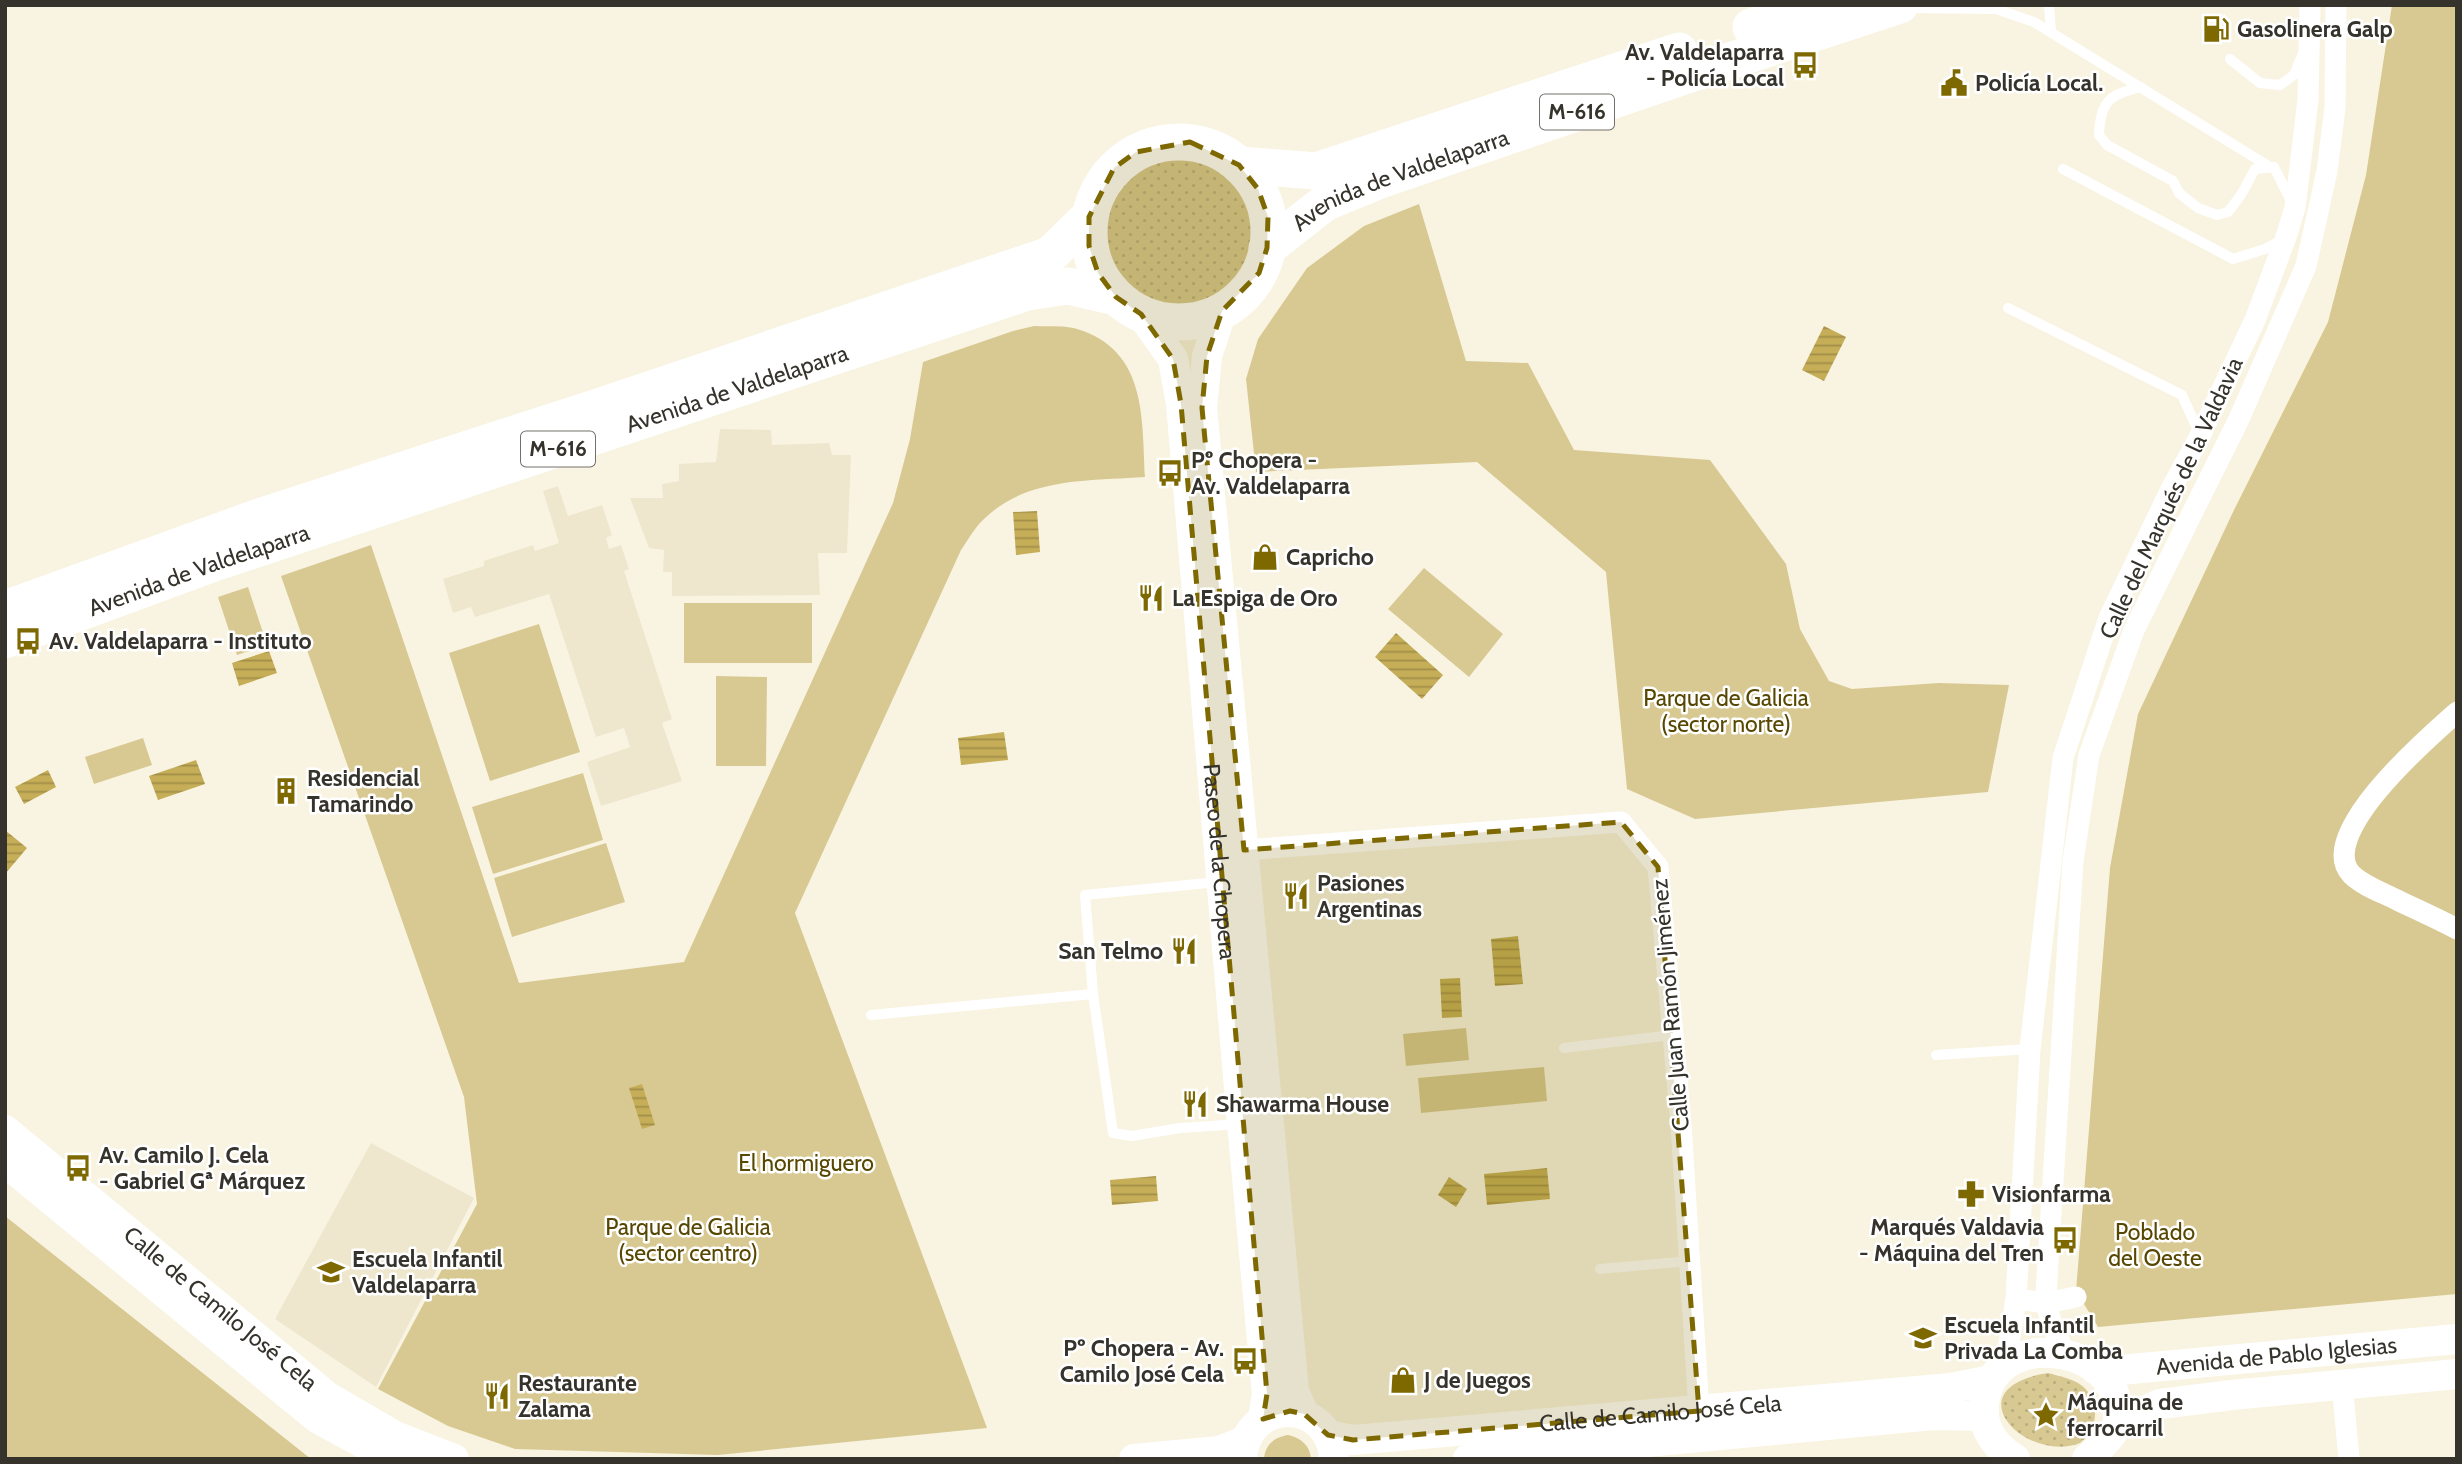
<svg xmlns="http://www.w3.org/2000/svg" width="2462" height="1464" font-family="Cabin,sans-serif">
	<defs>
		<pattern id="garden-dots" width="8" height="8" patternUnits="userSpaceOnUse" patternTransform="scale(1.75)"><rect width="8" height="8" fill="#d8c993"/><path d="M2 2h.1M6 6h.1" fill="none" stroke="#baad7f" stroke-width="1.8" stroke-linecap="round"/></pattern>
		<pattern id="water-rules" width="6" height="5" patternUnits="userSpaceOnUse" patternTransform="scale(1.75)"><rect width="6" height="5" fill="#c5ae57"/><path d="M0 2.5h6" fill="none" stroke="#a18e48"/></pattern>
	</defs>
	<rect width="100%" height="100%" fill="#f9f4e1"/>
	<path fill="#eee7ce" d="M720 429 771 430 772 445 829 443 832 455H851L847 553H818L820 595 672 596V572H663L664 550 649 548 630 498H663L662 484 679 481V464L716 462Z
		M558 486 568 516 602 505 612 535 606 538 609 549 621 545 629 569 624 571 672 719 662 723 682 781 601 806 587 762 630 747 624 728 596 737 549 594 475 617 471 607 453 613 443 579 484 566V561L533 545 535 551 559 543 543 491Z
		M371 1143 474 1198 376 1387 275 1319Z"/>
	<path fill="#d8c993" d="M2392 5H2457V1294L2098 1327 2076 1291 2110 868 2138 714 2234 510 2328 322 2366 175Z
		M1419 204 1466 361 1528 363 1574 450 1710 460 1786 564 1800 629 1829 681 1852 689 1939 683 2009 685 1988 792 1695 819 1627 789 1606 572 1477 462 1256 472 1246 379 1258 339 1307 268 1364 226Z
		M1034 326C1048 327 1064 325 1077 329 1147 350 1142 418 1145 477 1089 481 1027 477 984 519 975 527 968 540 961 550L795 913 987 1428 718 1455 515 1449 448 1426 378 1389 477 1204 464 1097 281 576 371 545 519 983 684 962 893 503 910 439 923 362 1013 331Z
		M1424 568 1503 634 1469 677 1388 609Z
		M248 587 267 645 237 655 218 597Z
		M684 603H812V663H684Z
		M539 624 580 752 490 781 449 653Z
		M716 676 767 677 766 766H716Z
		M143 738 152 765 94 784 85 757Z
		M583 773 603 840 493 874 472 807Z
		M606 843 625 902 512 937 494 878Z
		M1466 1028 1469 1060 1406 1066 1403 1034Z
		M1544 1067 1547 1101 1421 1113 1418 1078Z
		M5 1216 311 1459H5Z
		M1288 1435C1301 1438 1310 1445 1311 1459H1264C1265 1444 1275 1437 1288 1435Z"/>
	<path fill="url(#garden-dots)" d="M1106 231a74 74 0 1 1 148 0a74 74 0 1 1-148 0Z
		M2048 1373C2059 1376 2069 1378 2078 1383 2101 1397 2100 1428 2080 1443 2025 1464 1952 1388 2048 1373Z"/>
	<path fill="url(#water-rules)" d="M1824 326 1846 337 1824 381 1802 370Z
		M1037 511 1040 552 1016 555 1013 512Z
		M1396 633 1443 675 1422 699 1375 657Z
		M269 651 277 673 239 686 232 663Z
		M1004 732 1008 760 961 765 958 738Z
		M196 760 205 784 158 800 149 776Z
		M48 770 56 787 24 804 15 787Z
		M5 830 27 848 5 874Z
		M1518 936 1523 984 1495 986 1491 939Z
		M1460 978 1462 1017 1442 1018 1440 979Z
		M642 1084 655 1125 642 1129 629 1088Z
		M1547 1168 1550 1199 1487 1205 1484 1174Z
		M1156 1176 1158 1201 1112 1205 1110 1180Z
		M1449 1177 1467 1189 1456 1207 1438 1195Z"/>
	<g fill="none" stroke-linecap="round" stroke-linejoin="round">
		<path stroke="#fff" stroke-width="10" d="M2049 5 2051 32
			M1904 8 1996 9 2034 22 2270 167
			M2230 59 2260 83 2280 85 2294 75 2304 51
			M2141 87C2109 94 2100 102 2099 135L2107 145 2173 181 2179 193 2198 208 2217 215 2228 212 2241 195 2255 169 2274 167 2292 203
			M2063 169 2233 259 2265 249 2284 239
			M2008 308 2182 395 2200 435
			M1218 882 1085 895 1093 994 1113 1133 1132 1136 1180 1128 1240 1124
			M871 1015 1093 994
			M1564 1048 1672 1035
			M1936 1055 2030 1049
			M1600 1269 1690 1261"/>
		<path stroke="#fff" stroke-width="21" d="M2457 712C2430 736 2313 836 2352 875 2365 887 2384 893 2399 901 2418 910 2438 919 2457 929
			M1244 850 1621 822 1658 867 1681 1125 1699 1411
			M2016 1299 2046 1303 2076 1297
			M2066 1354C2056 1336 2046 1315 2046 1294L2073 861 2089 755 2134 630 2239 419 2306 266 2327 171 2335 108 2336 5
			M1998 1369 2009 1344 2016 1299 2030 1049 2063 758 2109 618 2171 489 2200 436 2255 320 2286 237 2295 208 2308 100 2310 5
			M2342 1384 2349 1459"/>
		<g stroke="#fff" stroke-width="30">
			<path d="M1222 311 1207 356 1202 408 1294 1391 1304 1414"/>
			<path id="s1" d="M1141 314 1173 359 1181 404 1242 1123 1267 1394 1263 1419"/>
			<path id="s2" d="M5 1130 328 1397 395 1436 454 1459"/>
			<path d="M5 1162 317 1418 392 1459"/>
			<path id="s3" d="M2095 1369 2120 1370 2457 1339"/>
			<path d="M2118 1423 2160 1404 2232 1395 2457 1374"/>
			<path id="s4" d="M1328 1435 1353 1440 1951 1388 1991 1380"/>
			<path d="M1134 1459 1219 1451 1245 1441"/>
			<path d="M1242 1459C1246 1396 1331 1397 1334 1459"/>
			<path d="M1468 1459 1933 1415 1983 1416"/>
			<path d="M2015 1459C1996 1447 1982 1429 1984 1406 1989 1329 2111 1341 2117 1406 2117 1411 2119 1418 2118 1422 2115 1435 2096 1451 2087 1459"/>
		</g>
		<g stroke="#fff" stroke-width="37">
			<path d="M1751 27 1816 5"/>
			<circle cx="1179" cy="232" r="90"/>
			<path d="M1239 165 1316 171 1679 51"/>
			<path id="s5" d="M1267 248 1326 202 1380 180 1687 75 1900 5"/>
			<path d="M5 609 262 516 598 407 1050 255 1089 217"/>
			<path id="s6" d="M5 640 217 562 1027 292 1068 286 1116 297"/>
		</g>
	</g>
	<path fill="#7e6800" fill-opacity="0.2" stroke="#7e6800" stroke-width="5" stroke-dasharray="14 9" stroke-linejoin="round" d="M1190 142 1239 165 1258 189 1268 217 1267 248 1259 273 1222 311 1207 356 1202 408 1244 850 1621 822 1658 867 1699 1411 1353 1440 1328 1435 1304 1414 1290 1411 1263 1419 1267 1394 1181 404 1173 359 1141 314 1116 297 1098 273 1089 246V217L1114 168 1136 152Z"/>
	<defs>
		<symbol id="fuel-bare" viewBox="-9 -9 18 18"><path d="M-5.5-6h7V0h2V4h1.3V-2.5L3-4.5l.8-.8L6-3V5H2.5V1h-1V6h-7ZM-4.2-4.7v3.2H.2V-4.7Z" fill="#7e6800" stroke="#fff" stroke-width="2.5" paint-order="stroke"/></symbol>
		<symbol id="bus-bare" viewBox="-9 -9 18 18"><path d="M-5-6H5V4H4V6H2V4H-2V6H-4V4H-5ZM-3.5-4V0h7V-4ZM-3.5 1.2v1.5H-2V1.2ZM2 1.2v1.5H3.5V1.2Z" fill="#7e6800" stroke="#fff" stroke-width="2.5" paint-order="stroke"/></symbol>
		<symbol id="civic-bare" viewBox="-9 -9 18 18"><path d="M-.6-6.5H3V-4.5H.6V-3L4-1V1h2V6H-6V1h2V-1L-.6-3ZM-1.2 2.5V6h2.4V2.5Z" fill="#7e6800" stroke="#fff" stroke-width="2.5" paint-order="stroke"/></symbol>
		<symbol id="shop-bare" viewBox="-9 -9 18 18"><path d="M-5-2.5h2.3a2.7 3.5 0 0 1 5.4 0H5L5.5 6h-11ZM-1.5-2.5h3a1.5 2.3 0 0 0-3 0Z" fill="#7e6800" stroke="#fff" stroke-width="2.5" paint-order="stroke"/></symbol>
		<symbol id="restaurant-bare" viewBox="-9 -9 18 18"><path d="M-5-6h1v4h1v-4h1v4h1v-4h1v5L-1.5 .5V6h-2V.5L-5-1ZM5-6V6H3V1.5H1.5Q1.5-4 5-6Z" fill="#7e6800" stroke="#fff" stroke-width="2.5" paint-order="stroke"/></symbol>
		<symbol id="building-bare" viewBox="-9 -9 18 18"><path d="M-4-6H4V6H1V3H-1V6H-4ZM-2.5-4.3h1.7v1.8h-1.7ZM.8-4.3h1.7v1.8H.8ZM-2.5-1h1.7V.8h-1.7ZM.8-1h1.7V.8H.8Z" fill="#7e6800" stroke="#fff" stroke-width="2.5" paint-order="stroke"/></symbol>
		<symbol id="pharmacy-bare" viewBox="-9 -9 18 18"><path d="M-2-6h4v4h4v4h-4v4h-4v-4h-4v-4h4Z" fill="#7e6800" stroke="#fff" stroke-width="2.5" paint-order="stroke"/></symbol>
		<symbol id="school-bare" viewBox="-9 -9 18 18"><path d="M0-5L7-2L0 1L-7-2ZM-4 1L0 2.5L4 1V4Q0 6-4 4Z" fill="#7e6800" stroke="#fff" stroke-width="2.5" paint-order="stroke"/></symbol>
		<symbol id="sight-bare" viewBox="-9 -9 18 18"><path d="M0-6L1.8-2.2L6-1.7L2.9 1.2L3.7 5.4L0 3.3L-3.7 5.4L-2.9 1.2L-6-1.7L-1.8-2.2Z" fill="#7e6800" stroke="#fff" stroke-width="2.5" paint-order="stroke"/></symbol>
	</defs>
	<g fill-rule="evenodd">
		<use href="#fuel-bare" x="2197" y="10" width="38" height="38"/>
		<use href="#bus-bare" x="1786" y="46" width="38" height="38"/>
		<use href="#civic-bare" x="1935" y="64" width="38" height="38"/>
		<use href="#bus-bare" x="1151" y="454" width="38" height="38"/>
		<use href="#shop-bare" x="1246" y="538" width="38" height="38"/>
		<use href="#restaurant-bare" x="1132" y="579" width="38" height="38"/>
		<use href="#bus-bare" x="9" y="622" width="38" height="38"/>
		<use href="#building-bare" x="267" y="772" width="38" height="38"/>
		<use href="#restaurant-bare" x="1277" y="877" width="38" height="38"/>
		<use href="#restaurant-bare" x="1165" y="932" width="38" height="38"/>
		<use href="#restaurant-bare" x="1176" y="1085" width="38" height="38"/>
		<use href="#bus-bare" x="59" y="1149" width="38" height="38"/>
		<use href="#pharmacy-bare" x="1952" y="1175" width="38" height="38"/>
		<use href="#bus-bare" x="2046" y="1221" width="38" height="38"/>
		<use href="#school-bare" x="312" y="1253" width="38" height="38"/>
		<use href="#school-bare" x="1904" y="1319" width="38" height="38"/>
		<use href="#bus-bare" x="1226" y="1342" width="38" height="38"/>
		<use href="#shop-bare" x="1384" y="1361" width="38" height="38"/>
		<use href="#restaurant-bare" x="478" y="1377" width="38" height="38"/>
		<use href="#sight-bare" x="2027" y="1396" width="38" height="38"/>
	</g>
	<g text-anchor="middle" stroke-width="5" stroke-linejoin="round" paint-order="stroke">
		<g fill="#fff" stroke="#72706b" stroke-width="2">
			<rect x="1540" y="94.5" width="74" height="35" rx="5"/>
			<rect x="521" y="431.5" width="74" height="35" rx="5"/>
		</g>
		<g font-size="21" font-weight="bold" fill="#35332c">
			<text x="1577" y="119">M-616</text>
			<text x="558" y="456">M-616</text>
		</g>
		<g font-size="23" font-weight="bold" fill="#35332c" stroke="#fff" text-anchor="start">
			<text x="2237" y="37">Gasolinera Galp</text>
			<text x="1784" y="60" text-anchor="end">Av. Valdelaparra<tspan x="1784" dy="26">- Policía Local</tspan></text>
			<text x="1975" y="91">Policía Local.</text>
			<text x="1191" y="468">Pº Chopera -<tspan x="1191" dy="26">Av. Valdelaparra</tspan></text>
			<text x="1286" y="565">Capricho</text>
			<text x="1172" y="606">La Espiga de Oro</text>
			<text x="49" y="649">Av. Valdelaparra - Instituto</text>
			<text x="307" y="786">Residencial<tspan x="307" dy="26">Tamarindo</tspan></text>
			<text x="1317" y="891">Pasiones<tspan x="1317" dy="26">Argentinas</tspan></text>
			<text x="1163" y="959" text-anchor="end">San Telmo</text>
			<text x="1216" y="1112">Shawarma House</text>
			<text x="99" y="1163">Av. Camilo J. Cela<tspan x="99" dy="26">- Gabriel Gª Márquez</tspan></text>
			<text x="1992" y="1202">Visionfarma</text>
			<text x="2044" y="1235" text-anchor="end">Marqués Valdavia<tspan x="2044" dy="26">- Máquina del Tren</tspan></text>
			<text x="352" y="1267">Escuela Infantil<tspan x="352" dy="26">Valdelaparra</tspan></text>
			<text x="1944" y="1333">Escuela Infantil<tspan x="1944" dy="26">Privada La Comba</tspan></text>
			<text x="1224" y="1356" text-anchor="end">Pº Chopera - Av.<tspan x="1224" dy="26">Camilo José Cela</tspan></text>
			<text x="1424" y="1388">J de Juegos</text>
			<text x="518" y="1391">Restaurante<tspan x="518" dy="26">Zalama</tspan></text>
			<text x="2067" y="1410">Máquina de<tspan x="2067" dy="26">ferrocarril</tspan></text>
		</g>
		<g font-size="23" fill="#35332c" stroke="#fff">
			<text dy="8" stroke="none"><textPath href="#s5" startOffset="152">Avenida de Valdelaparra</textPath></text>
			<text dy="8" stroke="none"><textPath href="#s6" startOffset="774">Avenida de Valdelaparra</textPath></text>
			<text transform="translate(2171 498) rotate(-65)" y="8">Calle del Marqués de la Valdavia</text>
			<text dy="8" stroke="none"><textPath href="#s6" startOffset="206">Avenida de Valdelaparra</textPath></text>
			<text dy="8" stroke="none"><textPath href="#s1" startOffset="560">Paseo de la Chopera</textPath></text>
			<text transform="translate(1670 1005) rotate(-95)" y="8">Calle Juan Ramón Jiménez</text>
			<text dy="8" stroke="none"><textPath href="#s2" startOffset="280">Calle de Camilo José Cela</textPath></text>
			<text dy="8" stroke="none"><textPath href="#s3" startOffset="182">Avenida de Pablo Iglesias</textPath></text>
			<text dy="8" stroke="none"><textPath href="#s4" startOffset="334">Calle de Camilo José Cela</textPath></text>
		</g>
		<g font-size="23" fill="#574700" stroke="#fff">
			<text x="1726" y="706">Parque de Galicia<tspan x="1726" dy="26">(sector norte)</tspan></text>
			<text x="806" y="1171">El hormiguero</text>
			<text x="688" y="1235">Parque de Galicia<tspan x="688" dy="26">(sector centro)</tspan></text>
			<text x="2155" y="1240">Poblado<tspan x="2155" dy="26">del Oeste</tspan></text>
		</g>
	</g>
	<rect width="2462" height="1464" fill="none" stroke="#35332c" stroke-width="14"/>
</svg>
